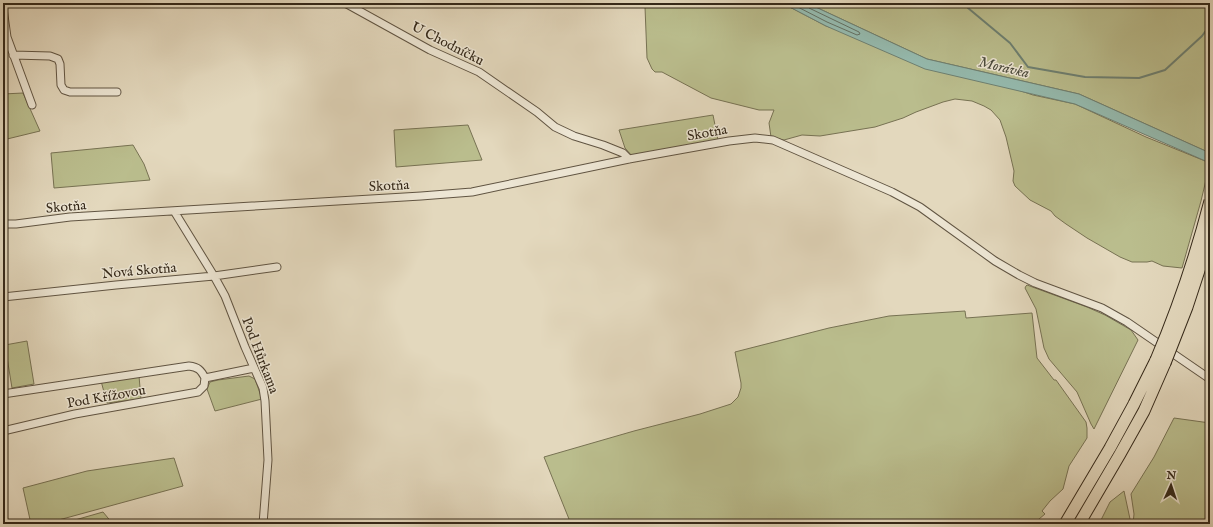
<svg xmlns="http://www.w3.org/2000/svg" width="1213" height="527" font-family="'IM FELL English',serif">
	<rect width="100%" height="100%" fill="#e3d8bd"/>
	<filter id="stains"><feTurbulence type="fractalNoise" baseFrequency=".005" numOctaves="4"/><feColorMatrix values="0 0 0 0 .2 0 0 0 0 .09 0 0 0 0 .02 0 0 0 .5 -.17"/></filter>
	<radialGradient id="worn" r=".72"><stop offset=".6" stop-color="#630" stop-opacity="0"/><stop offset="1" stop-color="#630" stop-opacity=".3"/></radialGradient>
	<path fill="#babd8d" stroke="#777253" d="M646 3H782L826 26 1033 95 1075 104 1146 137 1210 163 1201 201 1182 268 1163 266 1152 261 1147 262H1132L1120 257 1087 238 1066 224 1055 216 1051 211 1030 200 1015 186 1013 181 1014 171 1006 137 1000 120 991 110 984 106 972 101 955 99 943 102 916 112 903 118 875 127 820 136 802 135 784 140 771 137 769 123 774 110H759L711 98 662 72H655L652 69 647 58 645 7Z
		M807 3H1210V153L1079 94 927 59Z
		M23 93 40 131 3 140V94Z
		M713 115 718 140 632 156 625 148 619 130Z
		M468 125 482 160 396 167 394 130Z
		M133 145 144 164 150 180 54 188 51 153Z
		M1027 285 1087 307 1105 315 1131 330 1138 340 1094 429 1091 424 1077 392 1049 359 1044 348 1036 309 1025 288 1026 286Z
		M965 311 966 318 1032 313 1037 358 1054 380H1056L1086 422 1087 428V438L1069 466 1063 489 1050 501 1042 511 1045 514 1033 524H571L544 457 634 431 700 414 731 404 738 397 741 388V383L735 352 829 328 889 316Z
		M27 341 34 384 12 388 5 345Z
		M139 376 141 399 107 403 101 381Z
		M249 376 255 379 262 399 215 411 207 389 210 382 218 380Z
		M1174 418 1210 423V524H1133L1134 514 1131 494 1154 457Z
		M174 458 183 486 44 524H31L23 488 87 471Z
		M1124 491 1130 519V524H1099L1110 502Z
		M103 512 113 524H61Z"/>
	<path fill="#95baae" stroke="#6e8072" d="M782 3H807L927 59 1079 94 1210 153V163L1075 104 925 69 826 26Z"/>
	<g fill="none" stroke-linecap="round" stroke-linejoin="round">
		<path stroke="#647164" stroke-width="1" d="M790 3 827 22 857 35 860 34 859 32 809 8 807 6V3"/>
		<path stroke="#6e8072" stroke-width="2" d="M965 3 968 8 1010 43 1028 67 1085 77 1139 78 1165 70 1202 36 1210 25"/>
		<defs>
			<path id="minor" d="M345 3 430 50 479 72 537 112 555 127 574 136 603 145 623 153 629 159
				M3 8 7 37 32 105
				M13 55 50 56 58 59 60 64 61 85 64 90 70 92H117
				M174 211 214 276 225 296 245 347 263 388 265 401 268 460 263 524
				M3 224H16L70 217 421 196 472 192 629 159 729 141 755 138 773 140 892 192 920 207 995 261 1019 275 1035 283 1102 308 1127 322 1210 379
				M3 297 116 285 214 276 277 267
				M3 394 189 366C198 367 201 370 205 378L254 368
				M3 431 75 414 198 392 204 386 205 378"/>
			<path id="highway" d="M1065 524 1110 448 1134 404 1156 360
				M1079 524 1120 454 1144 411 1165 363"/>
		</defs>
		<use href="#minor" stroke="#605442" stroke-width="9"/>
		<use href="#highway" stroke="#342819" stroke-width="13"/>
		<use href="#minor" stroke="#ede6d4" stroke-width="7"/>
		<use href="#highway" stroke="#e3d8bd" stroke-width="11"/>
		<defs>
			<path id="highway-bridge" d="M1156 360C1178 308 1196 255 1210 201
				M1165 363 1187 307 1210 237"/>
		</defs>
		<use href="#highway-bridge" stroke="#342819" stroke-width="13" stroke-linecap="butt"/>
		<use href="#highway-bridge" stroke="#e3d8bd" stroke-width="11"/>
	</g>
	<g text-anchor="middle" stroke-width="3" stroke-linejoin="round" paint-order="stroke">
		<g font-size="14" fill="#342819" stroke="#ede6d4">
			<text transform="translate(448 43) rotate(27)" y="5">U Chodníčku</text>
			<text transform="translate(707 132) rotate(-10)" y="5">Skotňa</text>
			<text transform="translate(389 185) rotate(-3)" y="5">Skotňa</text>
			<text transform="translate(66 206) rotate(-5)" y="5">Skotňa</text>
			<text transform="translate(139 270) rotate(-5)" y="5">Nová Skotňa</text>
			<text transform="translate(261 355) rotate(69)" y="5">Pod Hůrkama</text>
			<text transform="translate(106 396) rotate(-10)" y="5">Pod Křížovou</text>
		</g>
		<g font-size="15" font-style="italic" fill="#4c4c3e" stroke="#ede6d4">
			<text transform="translate(1004 67) rotate(13)" y="5">Morávka</text>
		</g>
	</g>
	<rect width="1213" height="527" fill="none" stroke="#e3d8bd" stroke-width="16"/>
	<rect x="4" y="4" width="1205" height="519" fill="none" stroke="#342819" stroke-width="2"/>
	<rect x="8" y="8" width="1197" height="511" fill="none" stroke="#342819"/>
	<g transform="translate(1171 485) rotate(3)" stroke="#ede6d4" stroke-width="3" paint-order="stroke">
	<path d="M0-3L7 15L0 10L-7 15Z" fill="#342819"/>
	<text y="-6" font-size="11" font-weight="bold" text-anchor="middle" fill="#342819">N</text>
	</g>
	<rect width="100%" height="100%" filter="url(#stains)"/>
	<rect width="100%" height="100%" fill="url(#worn)"/>
</svg>
